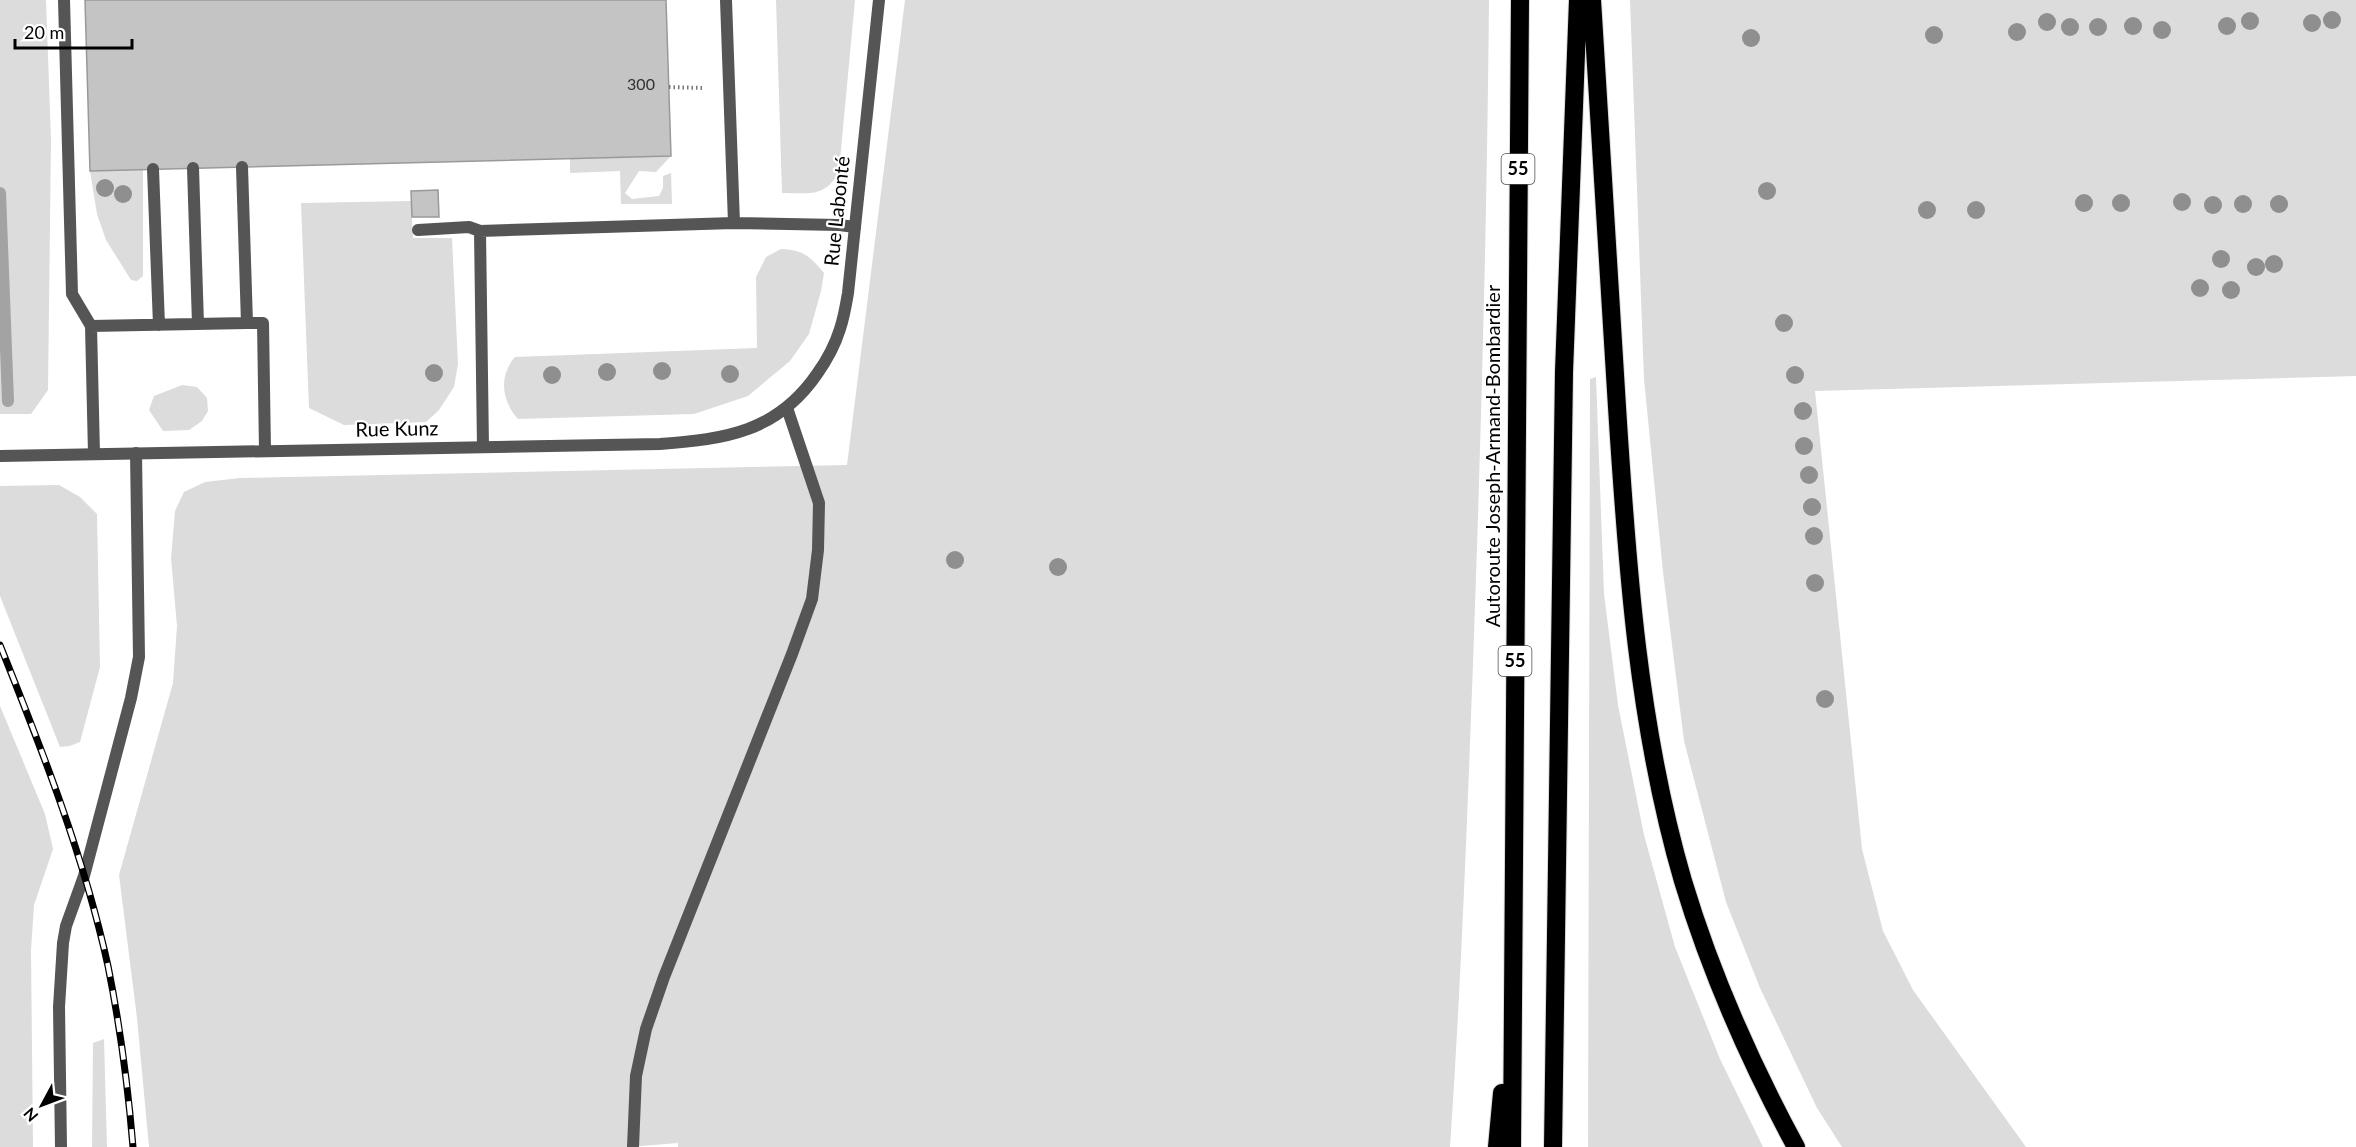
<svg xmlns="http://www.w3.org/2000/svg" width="2356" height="1147" font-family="Lato,sans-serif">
	<rect width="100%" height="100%" fill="#fff"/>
	<path fill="#dcdcdc" d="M0 0H46L51 139 48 390 31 414H0Z
		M776 0H855L839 171C826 198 808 193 782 193Z
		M905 0H1489C1487 221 1481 442 1473 663 1467 825 1461 986 1450 1147H678V1143L628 1147H149L137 1018 119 875 173 683 177 626 171 558 175 511 184 492 205 482 240 478 847 465Z
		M1630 0H2356V376L1815 391 1862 849 1883 931 1913 990 2026 1147H1842L1817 1108 1760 988 1726 902 1684 741 1663 572 1644 379Z
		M671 156 656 172 639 171 625 193 632 199 659 196 663 188V176L671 173 672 204H621L620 171 570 173V159Z
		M143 169V276L137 281 131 280 106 240 97 214 90 171Z
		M411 201 413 238H452L458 364 454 387 439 410 426 422 344 425 309 408 301 203Z
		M781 249C803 250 810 256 824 273L821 291 809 334 790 361 748 396 694 414 518 419C502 401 498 377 515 357L757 348 756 277 766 257Z
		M1596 377 1604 594 1618 705 1644 835 1675 947 1720 1059 1763 1147H1588L1590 379Z
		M182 385 197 387 207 398 208 411 202 421 189 430 163 431 149 410 154 396Z
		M59 485 80 497 97 514 100 667 80 742 70 746 60 747 0 596V486Z
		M0 706 45 814 53 849 34 905 31 950 33 1147H0Z
		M104 1039 107 1147H92L93 1043Z"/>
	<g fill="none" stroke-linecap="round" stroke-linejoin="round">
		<path stroke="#a3a3a3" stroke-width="12" d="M0 193 8 401"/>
	</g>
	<path fill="#c4c4c4" stroke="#999" stroke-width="1.5" d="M85 0H666L671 156 90 171Z
		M438 190 439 217H412L411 191Z"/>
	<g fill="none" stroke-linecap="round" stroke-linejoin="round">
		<defs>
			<path id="motorway" d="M1592 0C1600 136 1608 272 1617 407 1627 566 1638 727 1683 881 1711 974 1750 1062 1796 1147
				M1497 1147 1502 1093
				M1512 1147 1520 0
				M1553 1147 1564 372 1578 0"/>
		</defs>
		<use href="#motorway" stroke="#dbdbdb" stroke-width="20"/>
		<path stroke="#777" stroke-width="4" stroke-dasharray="1.5 3" stroke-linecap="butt" d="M669 87 704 88"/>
		<path stroke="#555" stroke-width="12" d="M64 0 72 294 91 326
			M726 0 734 223 839 225 855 227
			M242 167 247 323
			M193 168 198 324
			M153 169 159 325
			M418 230 469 227 480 231
			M483 447 480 231 734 223
			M94 454 91 326 247 323H263L265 451
			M61 1147 59 1007 63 943 66 926 84 876 131 698 139 657 136 453
			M633 1147 636 1076 646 1029 664 977 792 654 812 599 818 550 819 503 787 408"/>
		<path stroke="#555" stroke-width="12" d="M0 456 660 444C726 439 777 432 817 374 827 360 835 345 840 329 844 317 846 305 848 293L879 0"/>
		<use href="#motorway" stroke="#000" stroke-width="18"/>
		<defs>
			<path id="rail" d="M0 645C42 750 84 856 108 966 120 1026 128 1086 133 1147"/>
		</defs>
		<use href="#rail" stroke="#000" stroke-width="7"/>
		<use href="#rail" stroke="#fff" stroke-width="4.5" stroke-dasharray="14" stroke-linecap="butt"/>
	</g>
	<g fill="#8f8f8f">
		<circle cx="2332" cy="20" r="9"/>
		<circle cx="2250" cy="21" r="9"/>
		<circle cx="2047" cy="22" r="9"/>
		<circle cx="2312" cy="23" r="9"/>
		<circle cx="2133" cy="26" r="9"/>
		<circle cx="2227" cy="26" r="9"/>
		<circle cx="2070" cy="27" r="9"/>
		<circle cx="2098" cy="27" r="9"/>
		<circle cx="2162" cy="30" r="9"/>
		<circle cx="2017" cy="32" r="9"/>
		<circle cx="1934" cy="35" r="9"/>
		<circle cx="1751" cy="38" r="9"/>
		<circle cx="105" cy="188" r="9"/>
		<circle cx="1767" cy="191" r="9"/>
		<circle cx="123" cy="194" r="9"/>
		<circle cx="2182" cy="202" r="9"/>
		<circle cx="2084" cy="203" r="9"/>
		<circle cx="2121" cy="203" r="9"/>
		<circle cx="2243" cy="204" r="9"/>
		<circle cx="2279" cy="204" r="9"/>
		<circle cx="2213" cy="205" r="9"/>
		<circle cx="1927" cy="210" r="9"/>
		<circle cx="1976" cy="210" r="9"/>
		<circle cx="2221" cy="259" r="9"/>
		<circle cx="2274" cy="264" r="9"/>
		<circle cx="2256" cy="267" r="9"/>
		<circle cx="2200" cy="288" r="9"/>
		<circle cx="2231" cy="290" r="9"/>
		<circle cx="1784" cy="323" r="9"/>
		<circle cx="662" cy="371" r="9"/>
		<circle cx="607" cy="372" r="9"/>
		<circle cx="434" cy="373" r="9"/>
		<circle cx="730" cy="374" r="9"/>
		<circle cx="552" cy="375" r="9"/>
		<circle cx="1795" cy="375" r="9"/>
		<circle cx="1803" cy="411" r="9"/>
		<circle cx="1804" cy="446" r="9"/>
		<circle cx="1809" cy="475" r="9"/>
		<circle cx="1812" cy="507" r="9"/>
		<circle cx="1814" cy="536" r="9"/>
		<circle cx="955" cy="560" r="9"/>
		<circle cx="1058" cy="567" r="9"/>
		<circle cx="1815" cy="583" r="9"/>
		<circle cx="1825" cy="699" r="9"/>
	</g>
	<g text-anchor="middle" stroke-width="4.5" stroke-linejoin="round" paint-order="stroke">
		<g font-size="16" fill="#313131">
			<text x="641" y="90">300</text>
		</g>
		<g fill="#fff" stroke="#4c4c4c" stroke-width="1.5">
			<rect x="1501.5" y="154" width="33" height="30" rx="4.5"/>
			<rect x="1498.5" y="646" width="33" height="30" rx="4.5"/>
		</g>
		<g font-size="18" font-weight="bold" fill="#000">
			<text x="1518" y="175">55</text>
			<text x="1515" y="667">55</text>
		</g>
		<g font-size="20" fill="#000" stroke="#fff">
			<text transform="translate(837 211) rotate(-84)" y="7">Rue Labonté</text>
			<text transform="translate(397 429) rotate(-1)" y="7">Rue Kunz</text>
			<text transform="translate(1493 456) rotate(-90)" y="7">Autoroute Joseph-Armand-Bombardier</text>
		</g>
	</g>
	<g transform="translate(42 1105) rotate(229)" stroke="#ffffff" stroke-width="4.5" paint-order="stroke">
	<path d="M0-4.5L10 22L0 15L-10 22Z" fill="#000000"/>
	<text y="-9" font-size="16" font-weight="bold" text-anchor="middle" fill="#000000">N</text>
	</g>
	<path d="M15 39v9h117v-9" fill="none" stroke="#000000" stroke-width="3"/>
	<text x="24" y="39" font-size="18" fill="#000000" stroke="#ffffff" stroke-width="4.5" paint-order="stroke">20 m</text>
</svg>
